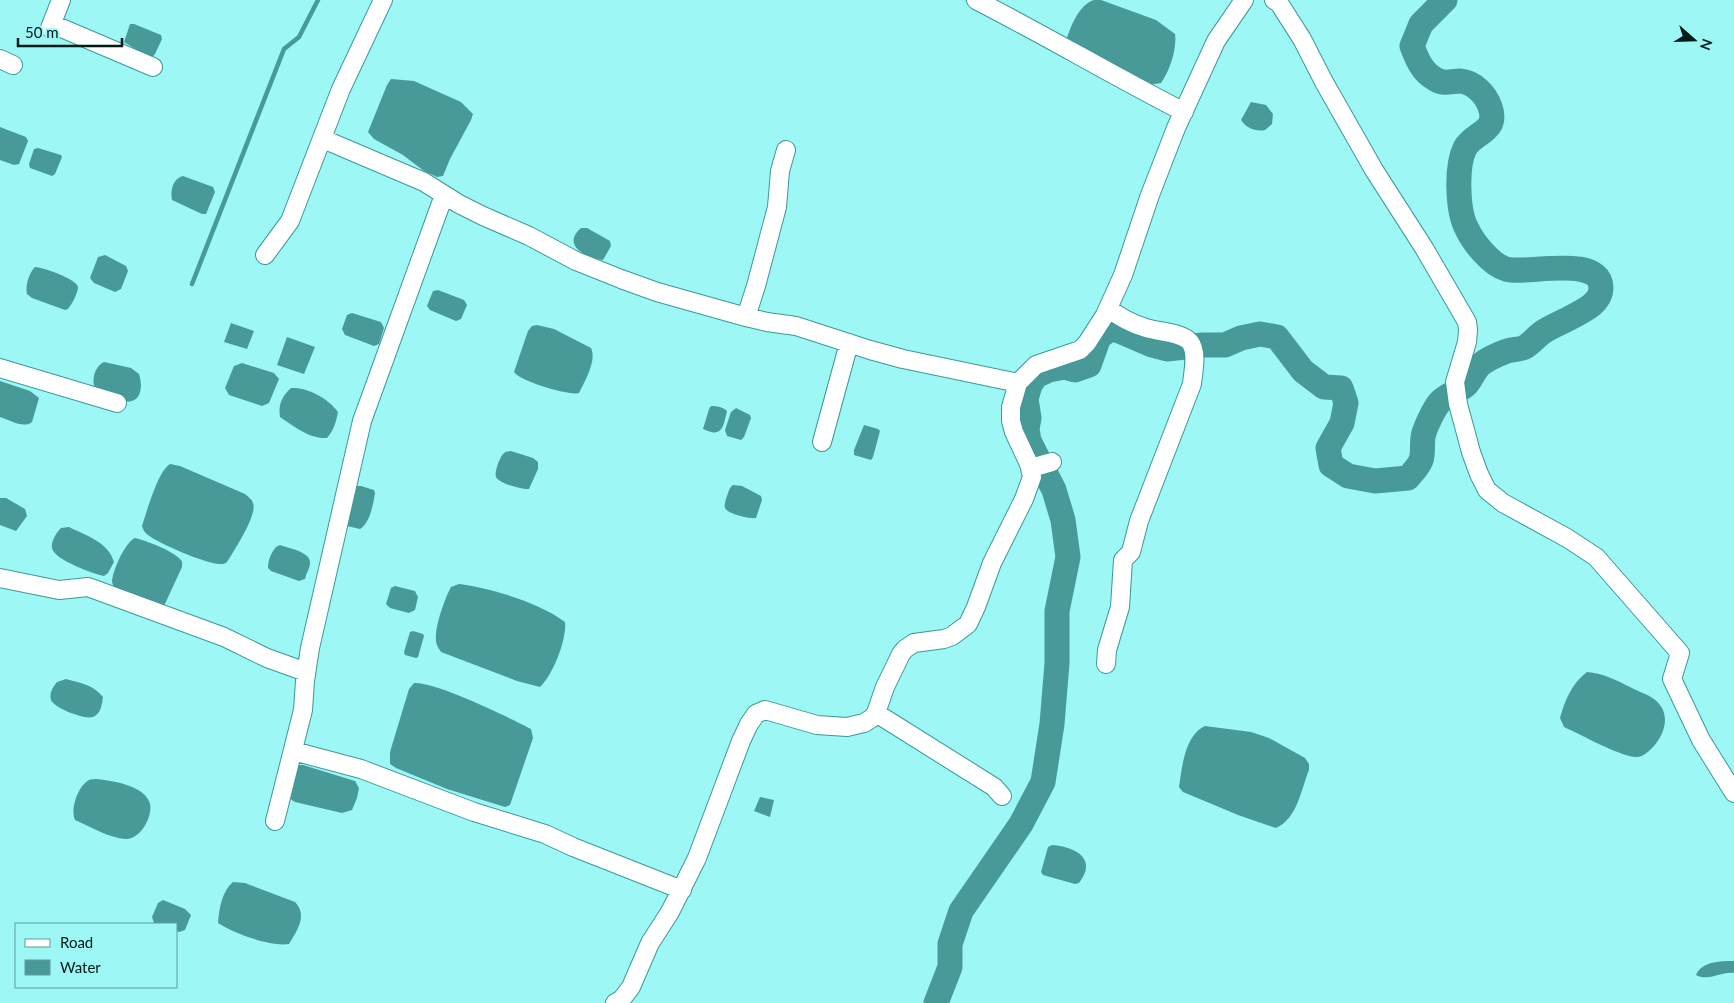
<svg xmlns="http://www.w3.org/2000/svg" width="1734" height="1003" font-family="Lato,sans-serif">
	<rect width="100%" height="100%" fill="#9cf7f5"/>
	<path fill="#489a99" d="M1094 0H1101L1156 20 1175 34C1177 49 1170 70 1161 83L1148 85 1066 41C1070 28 1079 4 1094 0Z
		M130 24H134L161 35 162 39 155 54 152 57 145 55 124 42Z
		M391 79 414 81 461 102 473 114 471 120 450 159 443 176 437 177 424 171 403 155 374 139 368 132 387 85Z
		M1251 102 1266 105 1273 114 1272 124 1265 130C1256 132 1246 128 1241 120Z
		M0 127 26 137 28 141 19 164 14 165 0 160Z
		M38 148 61 155 62 157 55 174 52 176 30 168 29 164 34 149Z
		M183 176 213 187 215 192 206 214H202L172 200C170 191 173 178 183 176Z
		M581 228H587L610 241 611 246 603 260C586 258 561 245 581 228Z
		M105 255 126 266 128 271 121 289 115 292 94 283 90 278 98 257Z
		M35 267C42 267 77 279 78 287 78 293 72 304 68 309L65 310 32 298 27 294C25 286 29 273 35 267Z
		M438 290 464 300 467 305 461 319 456 321 430 310 427 306 433 291Z
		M352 313 381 322 384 328 379 344 374 346 345 335 342 329 347 315Z
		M231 323 254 331 247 349 224 342Z
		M537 325 554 329 591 348C597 360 585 381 579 393 569 396 519 381 514 372L528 331 532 326Z
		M287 337 315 347 304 374 277 365Z
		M104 362 131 368 139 374C141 381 142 388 139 395 130 411 106 393 95 388 91 380 95 366 104 362Z
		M242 363 274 373 279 379 269 403 262 406 229 395 225 388 234 366Z
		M0 381 30 391 39 398 32 422C24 429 9 420 0 417Z
		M291 388C307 387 328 398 338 412 336 422 334 430 327 438 309 439 294 426 280 417 278 405 282 396 291 388Z
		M711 406C717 406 723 407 727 411 723 428 722 438 703 429L709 409Z
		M736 408 750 415 751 418 744 437 741 440 727 436 725 430 731 412Z
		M864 425 878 429 880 431 873 457 871 460 854 455V450Z
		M511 451 533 458 538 462V469L529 489C523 490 498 483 496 477 494 472 500 457 503 454 506 451 507 452 511 451Z
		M170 464 180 466 245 494C248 497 252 499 253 503 258 514 234 551 227 562 224 564 224 564 220 564 209 565 157 543 148 535 145 533 143 530 142 526 147 511 158 471 170 464Z
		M733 485 742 486 761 496 762 500 756 518C749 519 728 514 725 508 724 504 726 499 727 496 729 491 729 488 733 485Z
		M357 486H361L374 490 375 493C373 505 370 523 360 529L347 526Z
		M0 498H6L25 509 27 516 16 531 0 525Z
		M69 527C87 536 108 542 114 562L108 573 104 576C93 574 60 561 54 552 48 545 56 533 61 528Z
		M135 538C145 540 173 551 180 559 183 562 182 563 182 567L164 606 118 593C115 589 113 586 112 582 112 572 125 542 135 538Z
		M280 545C288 548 311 552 310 563 310 568 306 574 305 579L299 581 271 571 268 568C268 560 271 553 276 547Z
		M459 584C491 588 540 603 565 622 567 639 553 675 540 687L517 681 441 652C440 650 438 648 437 645 432 633 445 598 451 587Z
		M395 586 415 591 418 597 415 610 409 613 390 608 386 604 391 588Z
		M413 631 423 634 424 636 418 657 416 658 405 655 404 652 410 632Z
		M1587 672C1602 673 1616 680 1630 687 1637 691 1647 694 1654 699 1671 712 1666 732 1654 746 1649 751 1643 758 1635 757 1617 755 1582 735 1564 727L1560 718C1565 700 1572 683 1587 672Z
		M66 679C80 683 94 685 103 697 102 704 101 714 93 717 85 720 54 708 51 700 49 693 53 687 57 682Z
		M414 683C437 682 508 717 531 729L533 738 510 805 505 807 447 789 396 768 390 764V752L409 689Z
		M1205 726 1251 732 1269 738 1305 758 1309 764V770C1301 790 1297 819 1276 828L1238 815 1183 792 1179 787C1182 767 1185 735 1205 726Z
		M298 765H303L355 781 359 788 357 798 352 810 342 813 295 802 289 798 295 769Z
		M97 779C112 781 142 785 149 801 155 813 141 840 126 839 109 838 91 827 75 820 70 809 78 786 89 780 91 779 94 779 97 779Z
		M760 797 774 800 770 817 754 811Z
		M1052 845C1075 847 1098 858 1079 883L1075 884 1043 875 1041 872 1048 847Z
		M233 882 245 883 295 902C308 915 297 931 289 944 270 947 233 933 218 923 219 909 222 891 233 882Z
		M163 900 185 909 191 915 185 930 179 932 176 931V924L154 923 152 917 158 903Z
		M1734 961V973C1722 971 1707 982 1696 975 1702 961 1721 961 1734 961Z"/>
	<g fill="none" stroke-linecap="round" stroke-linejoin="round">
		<path stroke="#489a99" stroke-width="4.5" d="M192 284 284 49 299 37 318 0"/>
		<path stroke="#489a99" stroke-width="25" d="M936 1003 950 967V944L961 911 1021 824 1043 782 1052 724 1057 663V611L1068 557 1063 520 1054 490 1029 441 1027 429 1029 418 1026 399 1030 385 1036 376 1049 370 1064 367 1075 370 1089 365 1099 337 1109 330H1117L1152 345 1167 349 1203 345H1225L1241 338 1260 334 1277 337 1303 371 1324 387 1341 388 1346 403 1342 423 1328 448 1331 465 1348 476 1375 481 1408 478C1412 473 1419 466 1421 460 1424 452 1421 441 1424 433 1426 426 1434 409 1439 403 1446 394 1460 392 1467 384 1472 378 1475 370 1480 365 1486 360 1499 354 1507 351 1513 349 1520 350 1525 347 1532 343 1537 336 1543 332 1550 327 1558 324 1566 320 1578 313 1601 305 1601 288 1601 254 1525 275 1506 269 1491 265 1473 242 1467 229 1457 211 1456 166 1465 148 1474 132 1499 132 1490 107 1486 95 1474 82 1460 81 1451 81 1445 85 1435 79 1422 72 1417 59 1412 46L1421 24 1445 0"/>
		<defs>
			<path id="minor" d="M976 0C1046 36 1114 76 1184 112
				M1274 0 1279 3 1302 39 1324 82 1374 170 1424 248 1467 322 1468 330 1467 342 1455 382 1458 404 1471 452 1479 474 1487 490 1503 503 1567 538 1596 557 1680 653 1672 679 1701 740 1734 793
				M52 24 153 67
				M50 28 61 0
				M0 59 13 65
				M323 139 424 182 459 204 483 216 529 236 576 261 621 279 657 292 746 317 767 322 796 326 870 350 903 359 1018 383
				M265 255 290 221 341 89 383 0
				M746 317 756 286 777 207 780 171 786 150
				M0 368 117 403
				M822 442 849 343
				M1031 468 1052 462
				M0 578 59 590 88 587 224 637 267 658 306 672
				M1106 664 1107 650 1120 607 1123 560 1131 552 1139 521 1192 384C1193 372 1198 353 1190 342 1182 332 1158 332 1146 328 1133 324 1119 317 1108 308
				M876 713 994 787 1002 796
				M293 751 361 769 474 812 545 834 573 847 682 890
				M275 821 303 710 305 681 310 648 362 421 444 195
				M615 1003 621 1000 631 987 650 943 670 912 697 858 741 741 749 724 756 714 765 710 817 725 847 727 864 723 872 718 876 713 885 687 901 654 905 649 914 643 944 639 952 636 968 624 976 607 992 563 1024 499 1032 477 1029 464 1014 432 1011 421V407L1018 383 1036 365 1080 350 1087 343 1105 315 1123 275 1150 195 1176 128 1216 41 1244 0"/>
		</defs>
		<use href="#minor" stroke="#3b9998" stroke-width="20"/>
		<use href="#minor" stroke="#fff" stroke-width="18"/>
	</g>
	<rect x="15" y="923" width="162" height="65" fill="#9cf7f5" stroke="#5e9e9d"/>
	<rect x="25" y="939" width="25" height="8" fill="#ffffff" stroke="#5e9e9d"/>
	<text x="60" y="948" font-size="15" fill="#001919">Road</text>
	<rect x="25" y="960" width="25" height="15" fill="#489a99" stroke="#5e9e9d"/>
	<text x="60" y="973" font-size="15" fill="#001919">Water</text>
	<g transform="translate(1694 40) rotate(110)" stroke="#9cf7f5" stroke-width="4" paint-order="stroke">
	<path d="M0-4L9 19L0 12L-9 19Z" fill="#001919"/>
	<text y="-8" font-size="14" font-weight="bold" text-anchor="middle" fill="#001919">N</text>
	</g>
	<path d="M18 38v8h104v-8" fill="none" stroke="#001919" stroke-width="2.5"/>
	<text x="25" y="38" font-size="15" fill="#001919" stroke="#9cf7f5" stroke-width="4" paint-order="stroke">50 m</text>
</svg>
